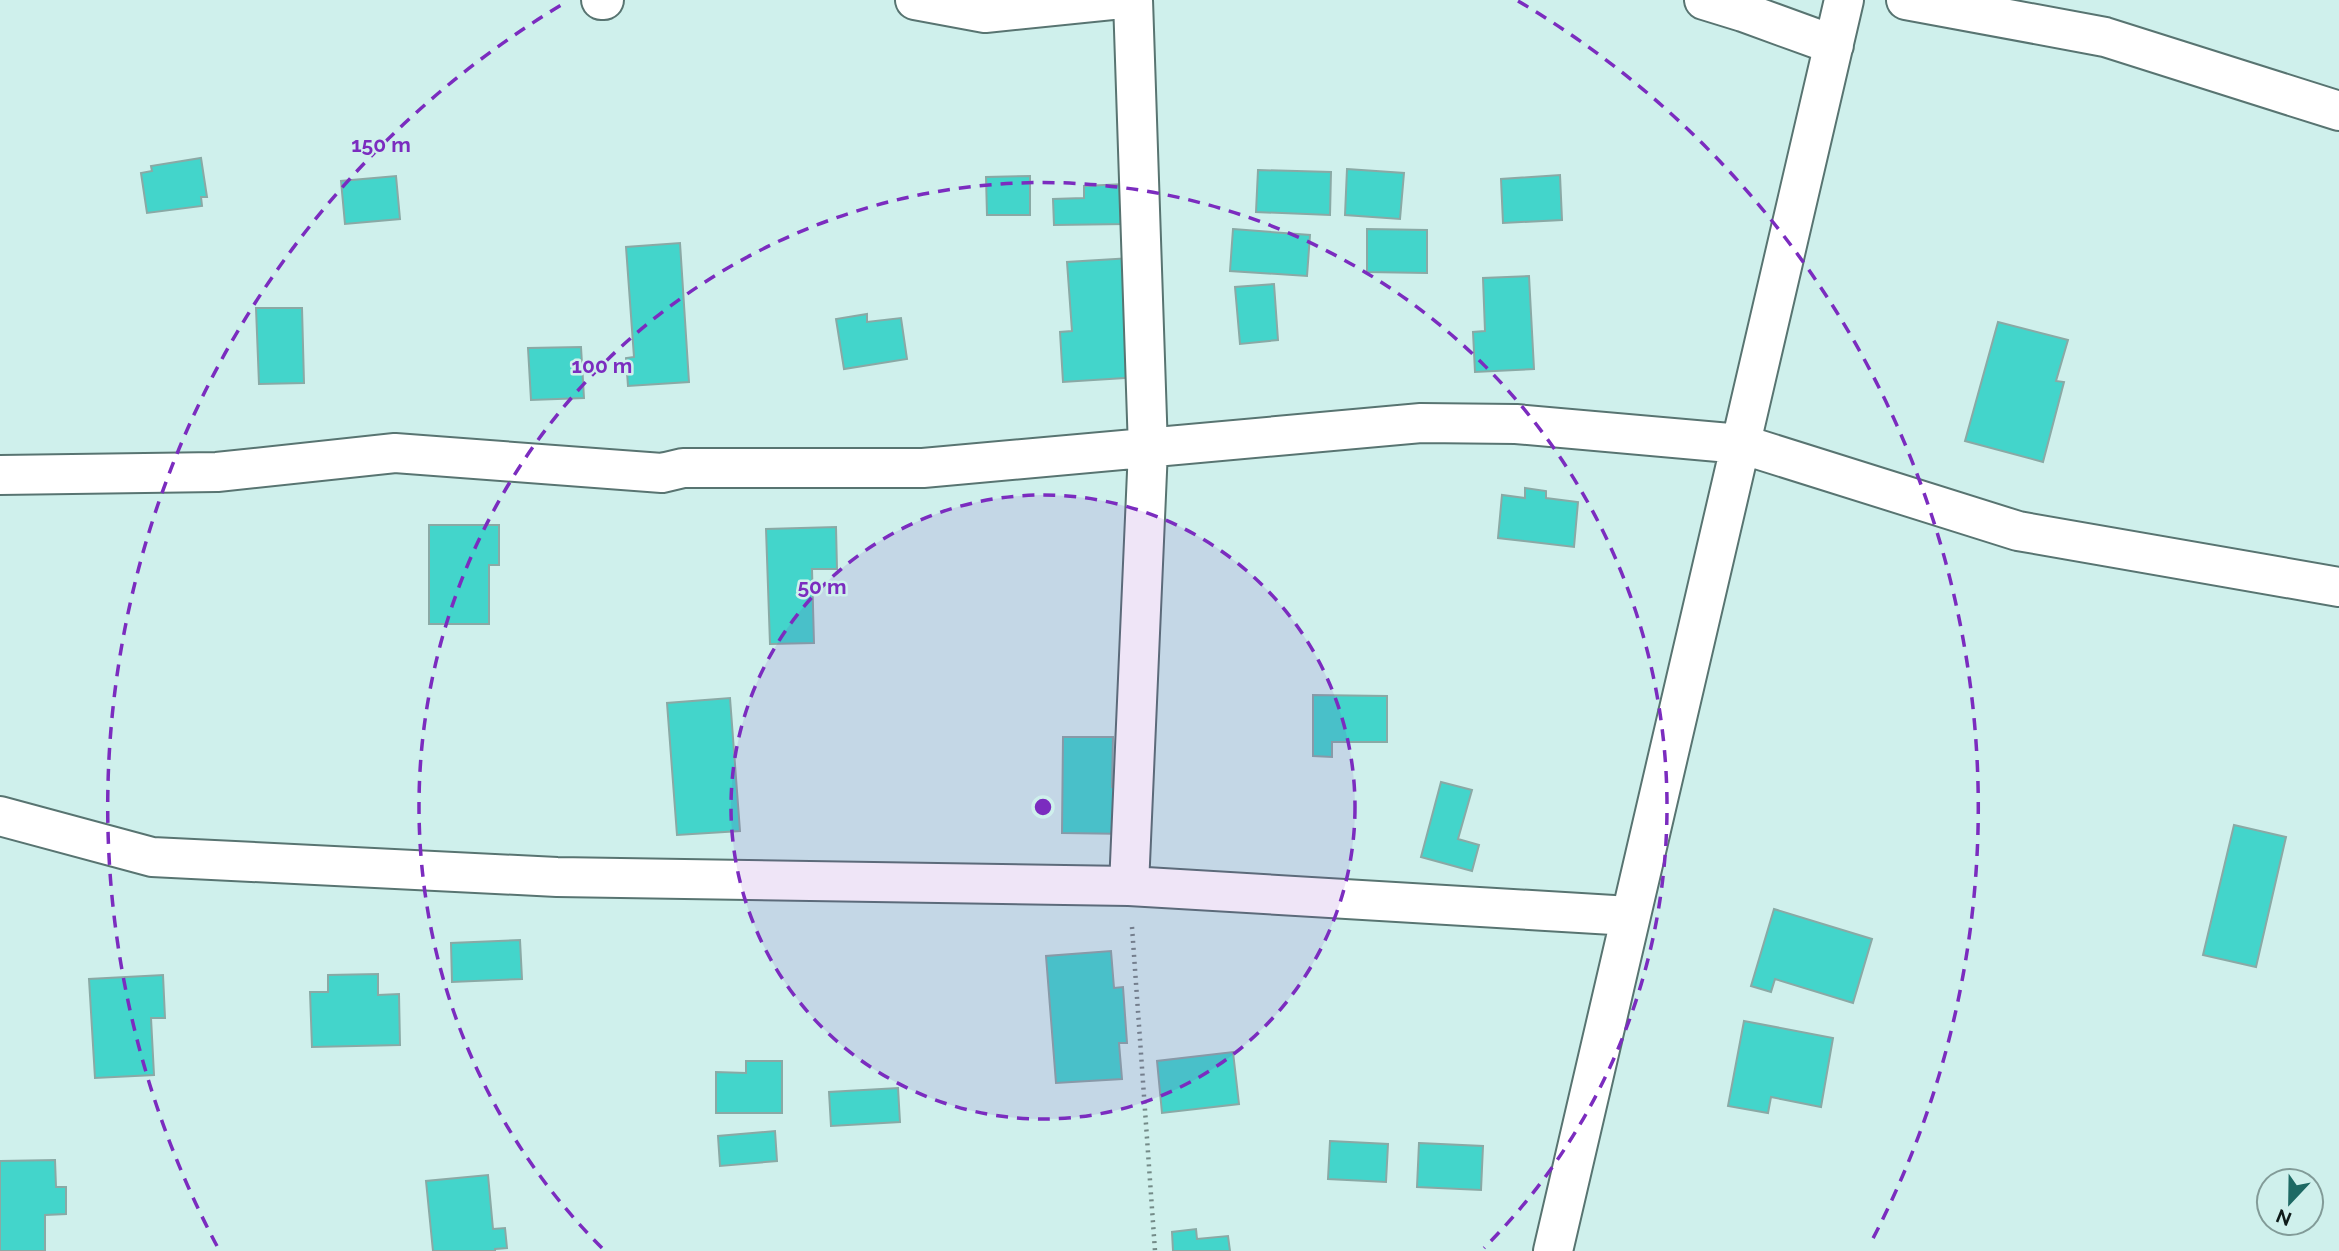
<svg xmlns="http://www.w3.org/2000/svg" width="2339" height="1251" font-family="Raleway,sans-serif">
	<rect width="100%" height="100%" fill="#cff0ec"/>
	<path fill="#43d5cb" stroke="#8aa9a5" stroke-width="2" d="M201 158 207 197H201L202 206 147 213 141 173 152 171 151 166Z
		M1347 169 1404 173 1400 219 1345 215Z
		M1258 170 1331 172 1330 215 1256 212Z
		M1560 175 1562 220 1503 223 1501 179Z
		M396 176 400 219 345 224 341 181Z
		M1030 176V215H987L986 177Z
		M1125 184 1126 224 1054 225 1053 199 1084 198V186Z
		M1233 229 1310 235 1307 276 1230 271Z
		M1367 229 1427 230V273L1367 272Z
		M680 243 689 382 628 386 626 358 634 357 626 247Z
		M1131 258 1140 377 1063 382 1060 332 1072 331 1067 262Z
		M1529 276 1534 369 1475 372 1473 332 1485 331 1483 278Z
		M1274 284 1278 340 1240 344 1235 287Z
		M256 308H302L304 383 259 384Z
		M867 314V322L901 318 907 359 844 369 836 319Z
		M1998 322 2068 340 2056 381 2064 382 2043 462 1965 441Z
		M581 347 584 398 531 400 528 348Z
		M1525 488 1546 491V498L1578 502 1574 547 1498 538 1502 495 1525 498Z
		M429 525H499V565H489V624H429Z
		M836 527 837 569H812L814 643 770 644 766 529Z
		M1313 695 1387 696V742H1332V757L1313 756Z
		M730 698 740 831 677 835 667 703Z
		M1063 737H1113L1112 787H1130V834L1062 833Z
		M1441 782 1472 790 1458 839 1479 845 1472 871 1421 857Z
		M2234 825 2286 837 2256 967 2203 955Z
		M1774 909 1872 939 1853 1003 1775 979 1771 992 1751 986Z
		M520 940 522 979 452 982 451 943Z
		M1111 951 1114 988 1123 987 1127 1043H1119L1122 1079 1056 1083 1046 956Z
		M378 974V995L399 994 400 1045 312 1047 310 992H328V975Z
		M163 975 165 1018H151L154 1075 95 1078 89 979Z
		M1744 1021 1833 1038 1821 1107 1771 1097 1768 1113 1728 1106Z
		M1233 1052 1239 1104 1162 1113 1157 1061Z
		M746 1061H782V1113H716V1072L746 1073Z
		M898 1088 900 1122 831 1126 829 1092Z
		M775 1131 777 1161 720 1166 718 1136Z
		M1330 1141 1388 1144 1386 1182 1328 1179Z
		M1419 1143 1483 1146 1481 1190 1417 1187Z
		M55 1160 56 1187H66V1214L45 1215V1251H0V1161Z
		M488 1175 493 1229 505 1228 507 1248 495 1249V1251H433L426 1181Z
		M1196 1229 1197 1239 1228 1236 1230 1251H1173L1172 1232Z"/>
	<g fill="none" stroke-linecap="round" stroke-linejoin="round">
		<defs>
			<path id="minor" d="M601 0H604
				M915 0 985 13 1112 0
				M1704 0 1743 12 1834 45
				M1906 0 2105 37 2339 111
				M0 475 217 472 395 453 662 473 683 468H923L1421 423 1516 424 1741 444 2018 531 2339 587
				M0 816 152 857 557 877 1129 886 1630 916
				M1129 886 1148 449 1133 0
				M1553 1251 1844 0"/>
		</defs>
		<use href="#minor" stroke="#587471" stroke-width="42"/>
		<path stroke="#738a87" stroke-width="4.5" stroke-dasharray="2 5" stroke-linecap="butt" d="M1132 927 1155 1251"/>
		<use href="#minor" stroke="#fff" stroke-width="38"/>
	</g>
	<circle cx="1043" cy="807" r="312" fill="#7b2cbf" fill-opacity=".12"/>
	<g fill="none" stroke="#7b2cbf" stroke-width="3.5" stroke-dasharray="12 9">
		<circle cx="1043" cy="807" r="312"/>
		<path d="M602 1248A624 624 0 1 1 1484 1248"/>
		<path d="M217 1246A936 936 0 0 1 568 1M1518 1A936 936 0 0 1 1869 1246"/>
	</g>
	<circle cx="1043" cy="807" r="10" fill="#7b2cbf" stroke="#cff0ec" stroke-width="3.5"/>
	<g font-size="21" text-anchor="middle" font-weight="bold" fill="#7b2cbf" stroke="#cff0ec" stroke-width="5" stroke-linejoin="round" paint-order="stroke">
		<text x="381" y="152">150 m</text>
		<text x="602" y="373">100 m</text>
		<text x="822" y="594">50 m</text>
	</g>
	<g transform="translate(2290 1202) rotate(202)"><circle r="33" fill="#cff0ec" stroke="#829b98" stroke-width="2"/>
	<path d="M0-5L12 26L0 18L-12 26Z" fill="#1e6964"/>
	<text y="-10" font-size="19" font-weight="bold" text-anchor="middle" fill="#0f1b1a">N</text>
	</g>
</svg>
